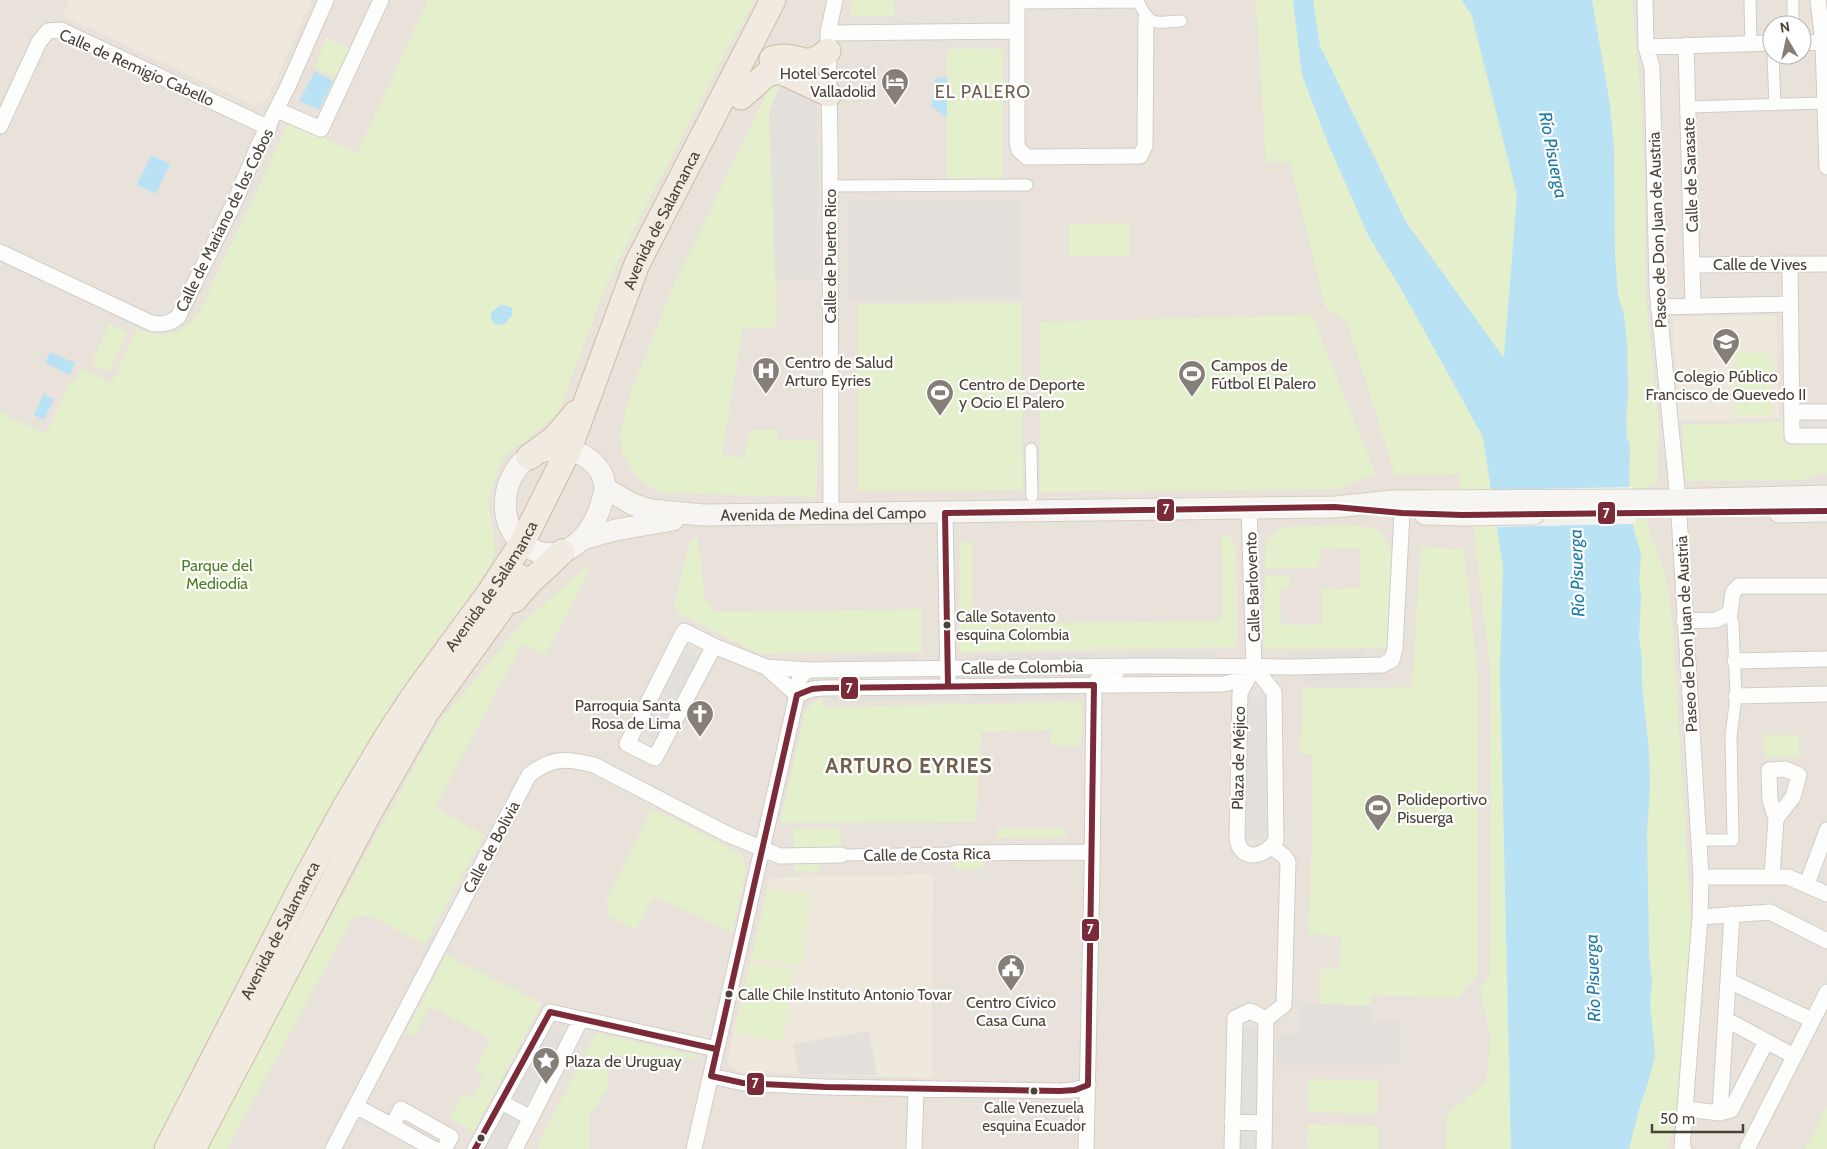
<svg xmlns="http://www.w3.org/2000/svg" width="1827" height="1149" font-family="Cabin,sans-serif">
	<rect width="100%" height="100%" fill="#f3f1ed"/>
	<path fill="#e8e2da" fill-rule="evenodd" d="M0 0H1827V1149H0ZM1772 25H1802V55H1772Z"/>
	<path fill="#efe8dc" d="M69 0H312L268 97 262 102 253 105 62 15Z
		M1776 315 1779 418 1678 421 1673 317Z
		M933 874 932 1078 743 1072 737 1071 728 1062V1056L770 878Z"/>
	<path fill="#e4efcb" d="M428 0H754L654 190 605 288 558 414 503 458 488 499 495 551 488 570 398 693 317 831 201 1051 153 1149H0V412L46 434 71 380 75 381 81 368 112 383 137 328C160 340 182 334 198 315L289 122 357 153Z
		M853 0H894L895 16H851Z
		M1256 0H1293L1302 75 1327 141 1368 235 1404 294 1483 437 1503 567 1500 673 1512 1149H1445L1447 1115 1486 1081 1491 1040 1480 989 1490 975 1491 675 1469 489 1460 488 1459 474 1395 475 1347 322 1325 307 1290 162 1266 163Z
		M1313 0H1462L1472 16 1517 195 1504 359 1406 222 1320 46Z
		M1592 0H1632L1642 110 1645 193V289L1659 425 1657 485 1645 486 1648 527 1666 576 1672 622 1691 921 1679 1090 1673 1133 1669 1136 1668 1149H1629L1640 1106 1649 1080 1655 1055 1650 1002 1652 981 1649 953 1647 830 1650 787 1649 752 1642 684V658L1639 638 1641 595 1639 582 1641 554 1633 527 1629 486 1630 445 1627 438 1628 391 1624 315 1618 295 1615 254 1614 150 1610 105Z
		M326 38 354 50 342 75 336 73 334 77 315 68Z
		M947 49H1003V180H947Z
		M772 83 781 84 769 112 777 327 743 328 722 454 744 458 750 430H777L778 440H818L816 497 661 493 639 479 623 456 620 433 629 397 674 284Z
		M1129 223 1130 256H1069V224Z
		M1021 303 1023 490 858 491V304Z
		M1312 315 1376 474 1336 489 1040 492V322Z
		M109 324 127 332 109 372 91 364Z
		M1734 353H1771L1772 415 1735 416Z
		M1782 422 1784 445 1827 444V474L1822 473 1801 480 1685 481 1682 425Z
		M1285 527C1303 527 1367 522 1379 531 1387 537 1389 546 1392 555L1387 648 1264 649 1265 576H1289V589L1280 590 1281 625H1322V589L1361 588 1360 548 1320 549 1319 568 1265 569C1265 549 1263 535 1285 527Z
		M1221 535 1230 537 1236 547 1237 647 959 652 960 543 972 542V624L1220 621 1221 611 1223 610Z
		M697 537 705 598 715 612 922 609V652L759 654 681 614 674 606 690 542Z
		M1421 547 1464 549 1478 677 1477 975 1458 998 1371 995 1370 1006 1320 1004V969H1340L1341 936 1308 934 1311 860 1312 754H1300L1303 689 1412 687Z
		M590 564 583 584 545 655 522 644 435 808 485 835 425 944 368 915 353 918 227 1149H204L437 725 520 625Z
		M821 698 824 707 1082 702 1081 746 1051 745V730L981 732 976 822 780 823 805 710Z
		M1764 735H1799V757L1765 758Z
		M651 810 661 813 741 854 744 861 746 871 732 935 727 930 653 896 636 930 608 916V905L605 903Z
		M793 829H840L841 849H794Z
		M997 829H1066V837L997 838Z
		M954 859H983V869H954Z
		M819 861V871H794V862Z
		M768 889 810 895 802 965 751 959Z
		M446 955 542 1003 474 1131 450 1118 463 1094 472 1099 484 1077 475 1071 491 1039 430 1006 414 1036 406 1032Z
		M750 963 794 969 783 1041 734 1033Z
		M596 1033 694 1055 697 1058 609 1055 608 1090 589 1114V1149H540L538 1144Z
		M1309 1079 1378 1081 1377 1114 1308 1112Z
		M1827 1107V1149H1805Z
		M1308 1124 1379 1126 1378 1149H1307Z"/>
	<path fill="#e3e0dc" d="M781 84 817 100 818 280H776L769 112Z
		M847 200H1020V298H847Z
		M680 649 699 658 658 741 640 731Z
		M1365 651V660L1288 661V652Z
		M1215 652V661L973 664V656Z
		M916 656V665L829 666V658Z
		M1383 672V681L1304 682V673Z
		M1069 689V698L972 699V690Z
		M961 690V699L829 701V691Z
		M1247 697H1269L1266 840H1244Z
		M1299 1003 1370 1006 1372 1022H1401L1400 1065 1277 1066V1037L1280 1034 1298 1035Z
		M548 1028 565 1037 506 1149H482Z
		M1235 1028H1266L1264 1149H1232Z
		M869 1031 877 1075 799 1074 793 1044Z"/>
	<path fill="#bae2f5" d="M1293 0H1313L1320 46 1406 222 1504 358 1517 195 1472 16 1462 0H1592L1610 105 1614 150 1615 254 1618 295 1624 315 1627 342 1628 391 1626 416 1627 438 1630 445 1629 486 1633 527 1641 554 1639 582 1641 595 1639 638 1642 658V684L1649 752 1650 787 1647 830 1649 953 1652 981 1650 1002 1655 1055 1649 1080 1640 1106 1629 1149H1511L1500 673 1503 567 1483 437 1404 294 1368 235 1327 141 1302 75Z
		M315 71 333 81 319 110 299 101Z
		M947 77V118L931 106 933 98 935 78Z
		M151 155 170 164 156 194 137 185Z
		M500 305 508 306 512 308V316L504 324 496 325 491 319V313Z
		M50 352 75 363 70 375 45 363Z
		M43 394 54 399 44 420 34 415Z"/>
	<path fill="#f3f1ed" d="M1632 487 1636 524 1494 527 1488 490Z"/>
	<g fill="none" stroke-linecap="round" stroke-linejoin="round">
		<defs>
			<path id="pedestrian" d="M1750 0 1751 44
				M1793 0V25
				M1138 2C1152 28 1154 22 1181 21
				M1017 3 1138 2V0
				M1773 55 1775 105
				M1688 107 1825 103
				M830 186 1027 185
				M1031 449 1032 496
				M1699 840H1733L1731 736 1736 696 1733 624 1730 613
				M841 855 956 853"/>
			<path id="minor" d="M1017 0V143L1019 150 1027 157 1140 156 1145 146 1146 18
				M1645 0 1646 47 1652 67 1657 288 1678 499 1701 877 1700 917 1682 1148 1684 1149
				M1818 0 1823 42 1827 167
				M828 33 1017 31
				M1802 43 1823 42
				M1686 45 1693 305
				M1646 47 1772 43
				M277 110 321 129 381 0
				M0 126 39 42 48 31 61 30 269 128
				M0 252 151 323C162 325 169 324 178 317L236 199 260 142 289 84 326 0
				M1790 264 1792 436H1827
				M1693 265 1827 264
				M1658 307 1791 304
				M1792 412H1827
				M1249 508 1254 667
				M831 513 830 146 828 33 835 0
				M945 513 948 679
				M1684 621 1716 620 1730 613 1733 592 1739 586H1827
				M684 631 714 646 655 758 627 744Z
				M714 646 766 667 797 695
				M1735 661 1827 659
				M766 667 808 670
				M1254 667 1274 692 1276 840C1266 857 1241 863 1237 839L1240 693Z
				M797 695 812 689 823 688 1223 684 1237 681 1254 667
				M1736 696 1827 694
				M956 853 1092 852
				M1772 876 1776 819 1770 800 1769 770 1785 769 1799 775 1793 797 1776 819
				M1701 877H1788L1827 894
				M1807 884 1827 830
				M1700 917 1770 912 1827 941
				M1729 981 1812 1020
				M1266 1019 1284 1005 1288 862 1284 856 1272 847
				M1727 1020 1794 1056
				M711 1076 743 1083 825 1087 1060 1091 1075 1090 1088 1085
				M501 1102 531 1118
				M356 1106 434 1149
				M1686 1109 1720 1113 1731 1110 1766 1042
				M1720 1113 1732 914
				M1232 1122 1264 1123
				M392 1126 401 1109 451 1137 444 1149
				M333 1149 529 775C552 757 566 758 594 765L727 834 780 856 841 855
				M475 1149 550 1012 716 1049
				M515 1149 581 1019
				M694 1149 797 695C797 683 798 677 808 670L1147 666 1292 667 1382 665 1392 660 1395 648 1402 513
				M914 1149 916 1089
				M1086 1149 1092 873 1094 685 1102 674 1117 672
				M1232 1149 1235 1018 1250 1011 1266 1019
				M1264 1149 1266 1019
				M1747 1149 1827 992"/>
			<g id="secondary">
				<path d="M558 448C579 449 605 464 605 489 604 496 601 504 599 511 587 542 559 567 526 546 496 527 500 476 529 457 537 452 548 450 558 448Z"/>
				<path id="s1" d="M605 488 632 504 650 510 703 515 1335 507 1393 501 1663 500 1827 496"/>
				<path d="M1779 512 1827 511"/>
				<path d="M1425 514 1462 515 1534 514"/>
				<path d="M583 539 615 530 673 520"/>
			</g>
			<g id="trunk">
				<path d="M772 59C775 58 780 57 784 57 805 58 806 69 828 51"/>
				<path d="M741 97 767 74 780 71 829 94"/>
				<path d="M529 457 554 439 576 413"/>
				<path d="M514 600 530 582 562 552"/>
				<path id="s2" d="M167 1149 304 882 345 807 388 735 418 690 488 595 522 543 569 449 637 264 773 0"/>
				<path d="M193 1149 369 813 409 743 426 713 500 610 520 577"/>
			</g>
		</defs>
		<use href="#pedestrian" stroke="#d0cdc9" stroke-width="13"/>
		<use href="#minor" stroke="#d0cdc9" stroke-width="17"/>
		<use href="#secondary" stroke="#d4cec3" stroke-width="23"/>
		<use href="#trunk" stroke="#cebca6" stroke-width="27"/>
		<use href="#pedestrian" stroke="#fdfdfc" stroke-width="11"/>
		<use href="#minor" stroke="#fdfdfc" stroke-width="15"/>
		<use href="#secondary" stroke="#f7f5f1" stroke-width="21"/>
		<use href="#trunk" stroke="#f0eae0" stroke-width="25"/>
		<defs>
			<path id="bus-1" d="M945 513 1335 507 1402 513 1462 515 1827 511
				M945 513 948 686
				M1094 685 1088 1085 1075 1090 1060 1091 825 1087 743 1083 711 1076 797 695 812 689 823 688Z
				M475 1149 550 1012 716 1049"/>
		</defs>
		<use href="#bus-1" stroke="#fff" stroke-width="10"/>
		<use href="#bus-1" stroke="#7a2b37" stroke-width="6"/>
	</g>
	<defs>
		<symbol id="hotel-pin" viewBox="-11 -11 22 30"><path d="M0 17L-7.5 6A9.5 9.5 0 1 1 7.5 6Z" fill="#867f77" stroke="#fff"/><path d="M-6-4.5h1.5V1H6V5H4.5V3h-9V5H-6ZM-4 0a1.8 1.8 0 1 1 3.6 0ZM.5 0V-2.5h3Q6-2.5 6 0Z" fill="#fff"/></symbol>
		<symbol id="school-pin" viewBox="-11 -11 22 30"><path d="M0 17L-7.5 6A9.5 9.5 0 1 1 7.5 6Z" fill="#867f77" stroke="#fff"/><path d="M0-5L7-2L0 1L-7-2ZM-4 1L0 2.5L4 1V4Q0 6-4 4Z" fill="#fff"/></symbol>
		<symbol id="hospital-pin" viewBox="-11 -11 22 30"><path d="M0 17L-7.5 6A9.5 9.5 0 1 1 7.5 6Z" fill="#867f77" stroke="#fff"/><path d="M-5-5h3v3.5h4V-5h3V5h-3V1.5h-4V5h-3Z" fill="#fff"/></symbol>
		<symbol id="stadium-pin" viewBox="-11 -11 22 30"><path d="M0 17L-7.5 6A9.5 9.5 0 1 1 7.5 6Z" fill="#867f77" stroke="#fff"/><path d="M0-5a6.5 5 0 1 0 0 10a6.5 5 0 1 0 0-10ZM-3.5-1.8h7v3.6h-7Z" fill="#fff"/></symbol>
		<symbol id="church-pin" viewBox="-11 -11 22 30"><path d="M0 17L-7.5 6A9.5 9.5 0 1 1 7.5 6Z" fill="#867f77" stroke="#fff"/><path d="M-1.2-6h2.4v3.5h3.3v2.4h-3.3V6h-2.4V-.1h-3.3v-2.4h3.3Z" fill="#fff"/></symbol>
		<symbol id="civic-pin" viewBox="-11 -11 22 30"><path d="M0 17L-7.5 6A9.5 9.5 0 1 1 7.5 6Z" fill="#867f77" stroke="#fff"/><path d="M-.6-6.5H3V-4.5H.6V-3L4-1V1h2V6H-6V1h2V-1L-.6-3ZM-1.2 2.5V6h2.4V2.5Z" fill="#fff"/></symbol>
		<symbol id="sight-pin" viewBox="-11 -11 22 30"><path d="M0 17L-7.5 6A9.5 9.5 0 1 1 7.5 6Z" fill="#867f77" stroke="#fff"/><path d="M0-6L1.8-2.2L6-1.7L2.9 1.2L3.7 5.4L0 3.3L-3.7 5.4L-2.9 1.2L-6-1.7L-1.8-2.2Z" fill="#fff"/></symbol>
	</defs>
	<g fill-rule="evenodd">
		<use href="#hotel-pin" x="879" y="66" width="32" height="43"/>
		<use href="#school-pin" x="1710" y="326" width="32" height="43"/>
		<use href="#hospital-pin" x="750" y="355" width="32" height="43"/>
		<use href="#stadium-pin" x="1176" y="358" width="32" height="43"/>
		<use href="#stadium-pin" x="924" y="377" width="32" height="43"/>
		<use href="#church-pin" x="684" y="698" width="32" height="43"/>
		<use href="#stadium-pin" x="1362" y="792" width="32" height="43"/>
		<use href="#civic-pin" x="995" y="952" width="32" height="43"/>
		<use href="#sight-pin" x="530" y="1045" width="32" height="43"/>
	</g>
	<g fill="#4c4237" stroke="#fff" stroke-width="2">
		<circle cx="947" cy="625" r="4.5"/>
		<circle cx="729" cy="994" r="4.5"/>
		<circle cx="1034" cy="1091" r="4.5"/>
		<circle cx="481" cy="1138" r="4.5"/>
	</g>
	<g text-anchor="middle" stroke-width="4.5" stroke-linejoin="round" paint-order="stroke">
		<g font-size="15" fill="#4c4237" stroke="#fff" text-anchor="start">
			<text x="956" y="622">Calle Sotavento<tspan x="956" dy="18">esquina Colombia</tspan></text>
			<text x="738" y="1000">Calle Chile Instituto Antonio Tovar</text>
			<text x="1034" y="1113" text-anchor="middle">Calle Venezuela<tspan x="1034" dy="18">esquina Ecuador</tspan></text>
		</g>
		<g font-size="16" fill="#4c4237" stroke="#fff">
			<text transform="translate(137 67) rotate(24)" y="6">Calle de Remigio Cabello</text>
			<text transform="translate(1690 175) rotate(-92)" y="6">Calle de Sarasate</text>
			<text transform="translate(224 220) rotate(-64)" y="6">Calle de Mariano de los Cobos</text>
			<text dy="6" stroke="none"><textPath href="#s2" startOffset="1056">Avenida de Salamanca</textPath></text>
			<text transform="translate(1657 230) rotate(-92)" y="6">Paseo de Don Juan de Austria</text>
			<text transform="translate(830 256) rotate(-90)" y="6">Calle de Puerto Rico</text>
			<text x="1760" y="270">Calle de Vives</text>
			<text dy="6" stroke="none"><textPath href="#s1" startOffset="224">Avenida de Medina del Campo</textPath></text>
			<text dy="6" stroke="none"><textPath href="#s2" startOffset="651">Avenida de Salamanca</textPath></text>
			<text transform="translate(1252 587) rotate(-92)" y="6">Calle Barlovento</text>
			<text transform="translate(1686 634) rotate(-93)" y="6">Paseo de Don Juan de Austria</text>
			<text transform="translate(1022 667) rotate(-1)" y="6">Calle de Colombia</text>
			<text transform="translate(1238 758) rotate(-89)" y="6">Plaza de Méjico</text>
			<text transform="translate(491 847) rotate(-62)" y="6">Calle de Bolivia</text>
			<text transform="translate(927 854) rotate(-1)" y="6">Calle de Costa Rica</text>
			<text dy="6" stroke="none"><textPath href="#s2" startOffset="246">Avenida de Salamanca</textPath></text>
		</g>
		<g font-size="16" fill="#4c4237" stroke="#fff" text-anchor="start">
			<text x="876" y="79" text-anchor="end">Hotel Sercotel<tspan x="876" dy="18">Valladolid</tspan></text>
			<text x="785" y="368">Centro de Salud<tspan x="785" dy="18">Arturo Eyries</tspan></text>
			<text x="1211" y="371">Campos de<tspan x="1211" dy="18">Fútbol El Palero</tspan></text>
			<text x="1726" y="382" text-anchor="middle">Colegio Público<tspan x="1726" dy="18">Francisco de Quevedo II</tspan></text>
			<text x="959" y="390">Centro de Deporte<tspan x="959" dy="18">y Ocio El Palero</tspan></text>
			<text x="681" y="711" text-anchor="end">Parroquia Santa<tspan x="681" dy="18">Rosa de Lima</tspan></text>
			<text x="1397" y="805">Polideportivo<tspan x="1397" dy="18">Pisuerga</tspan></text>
			<text x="1011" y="1008" text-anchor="middle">Centro Cívico<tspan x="1011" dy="18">Casa Cuna</tspan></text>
			<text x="565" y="1067">Plaza de Uruguay</text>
		</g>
		<g font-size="16" fill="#4d7f22" stroke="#fff">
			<text x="217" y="571">Parque del<tspan x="217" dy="18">Mediodía</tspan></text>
		</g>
		<g font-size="18" letter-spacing="1" fill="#705f4d" stroke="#fff">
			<text x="983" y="98">EL PALERO</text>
		</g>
		<g font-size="18" font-style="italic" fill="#207ba9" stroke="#fff">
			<text transform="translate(1553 155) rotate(79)" y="6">Río Pisuerga</text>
			<text transform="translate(1577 573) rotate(-92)" y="6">Río Pisuerga</text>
			<text transform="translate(1593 978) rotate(-92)" y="6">Río Pisuerga</text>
		</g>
		<g font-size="21" font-weight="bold" letter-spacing="1" fill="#705f4d" stroke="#fff">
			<text x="909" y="773">ARTURO EYRIES</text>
		</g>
	</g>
	<g stroke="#fff" stroke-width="2">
		<rect x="1156" y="498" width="19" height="24" rx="5" fill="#7a2b37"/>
		<rect x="1597" y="501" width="19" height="24" rx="5" fill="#7a2b37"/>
		<rect x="840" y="676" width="19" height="24" rx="5" fill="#7a2b37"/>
		<rect x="1081" y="918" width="19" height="24" rx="5" fill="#7a2b37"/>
		<rect x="746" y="1072" width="19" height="24" rx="5" fill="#7a2b37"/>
	</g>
	<g font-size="14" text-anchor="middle" font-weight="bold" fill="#fff">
		<text x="1166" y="514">7</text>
		<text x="1606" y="518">7</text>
		<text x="849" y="693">7</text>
		<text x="1090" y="934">7</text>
		<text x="755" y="1088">7</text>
	</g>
	<g transform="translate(1787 40) rotate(351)"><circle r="24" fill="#ffffff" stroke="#b7b3af"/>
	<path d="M0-4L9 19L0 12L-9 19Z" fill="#867f77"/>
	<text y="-8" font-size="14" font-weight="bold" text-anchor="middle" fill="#4c4237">N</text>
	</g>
	<path d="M1652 1124v8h91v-8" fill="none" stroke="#4c4237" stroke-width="2.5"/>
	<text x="1660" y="1124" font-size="15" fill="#4c4237" stroke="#ffffff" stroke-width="4" paint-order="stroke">50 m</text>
</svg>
